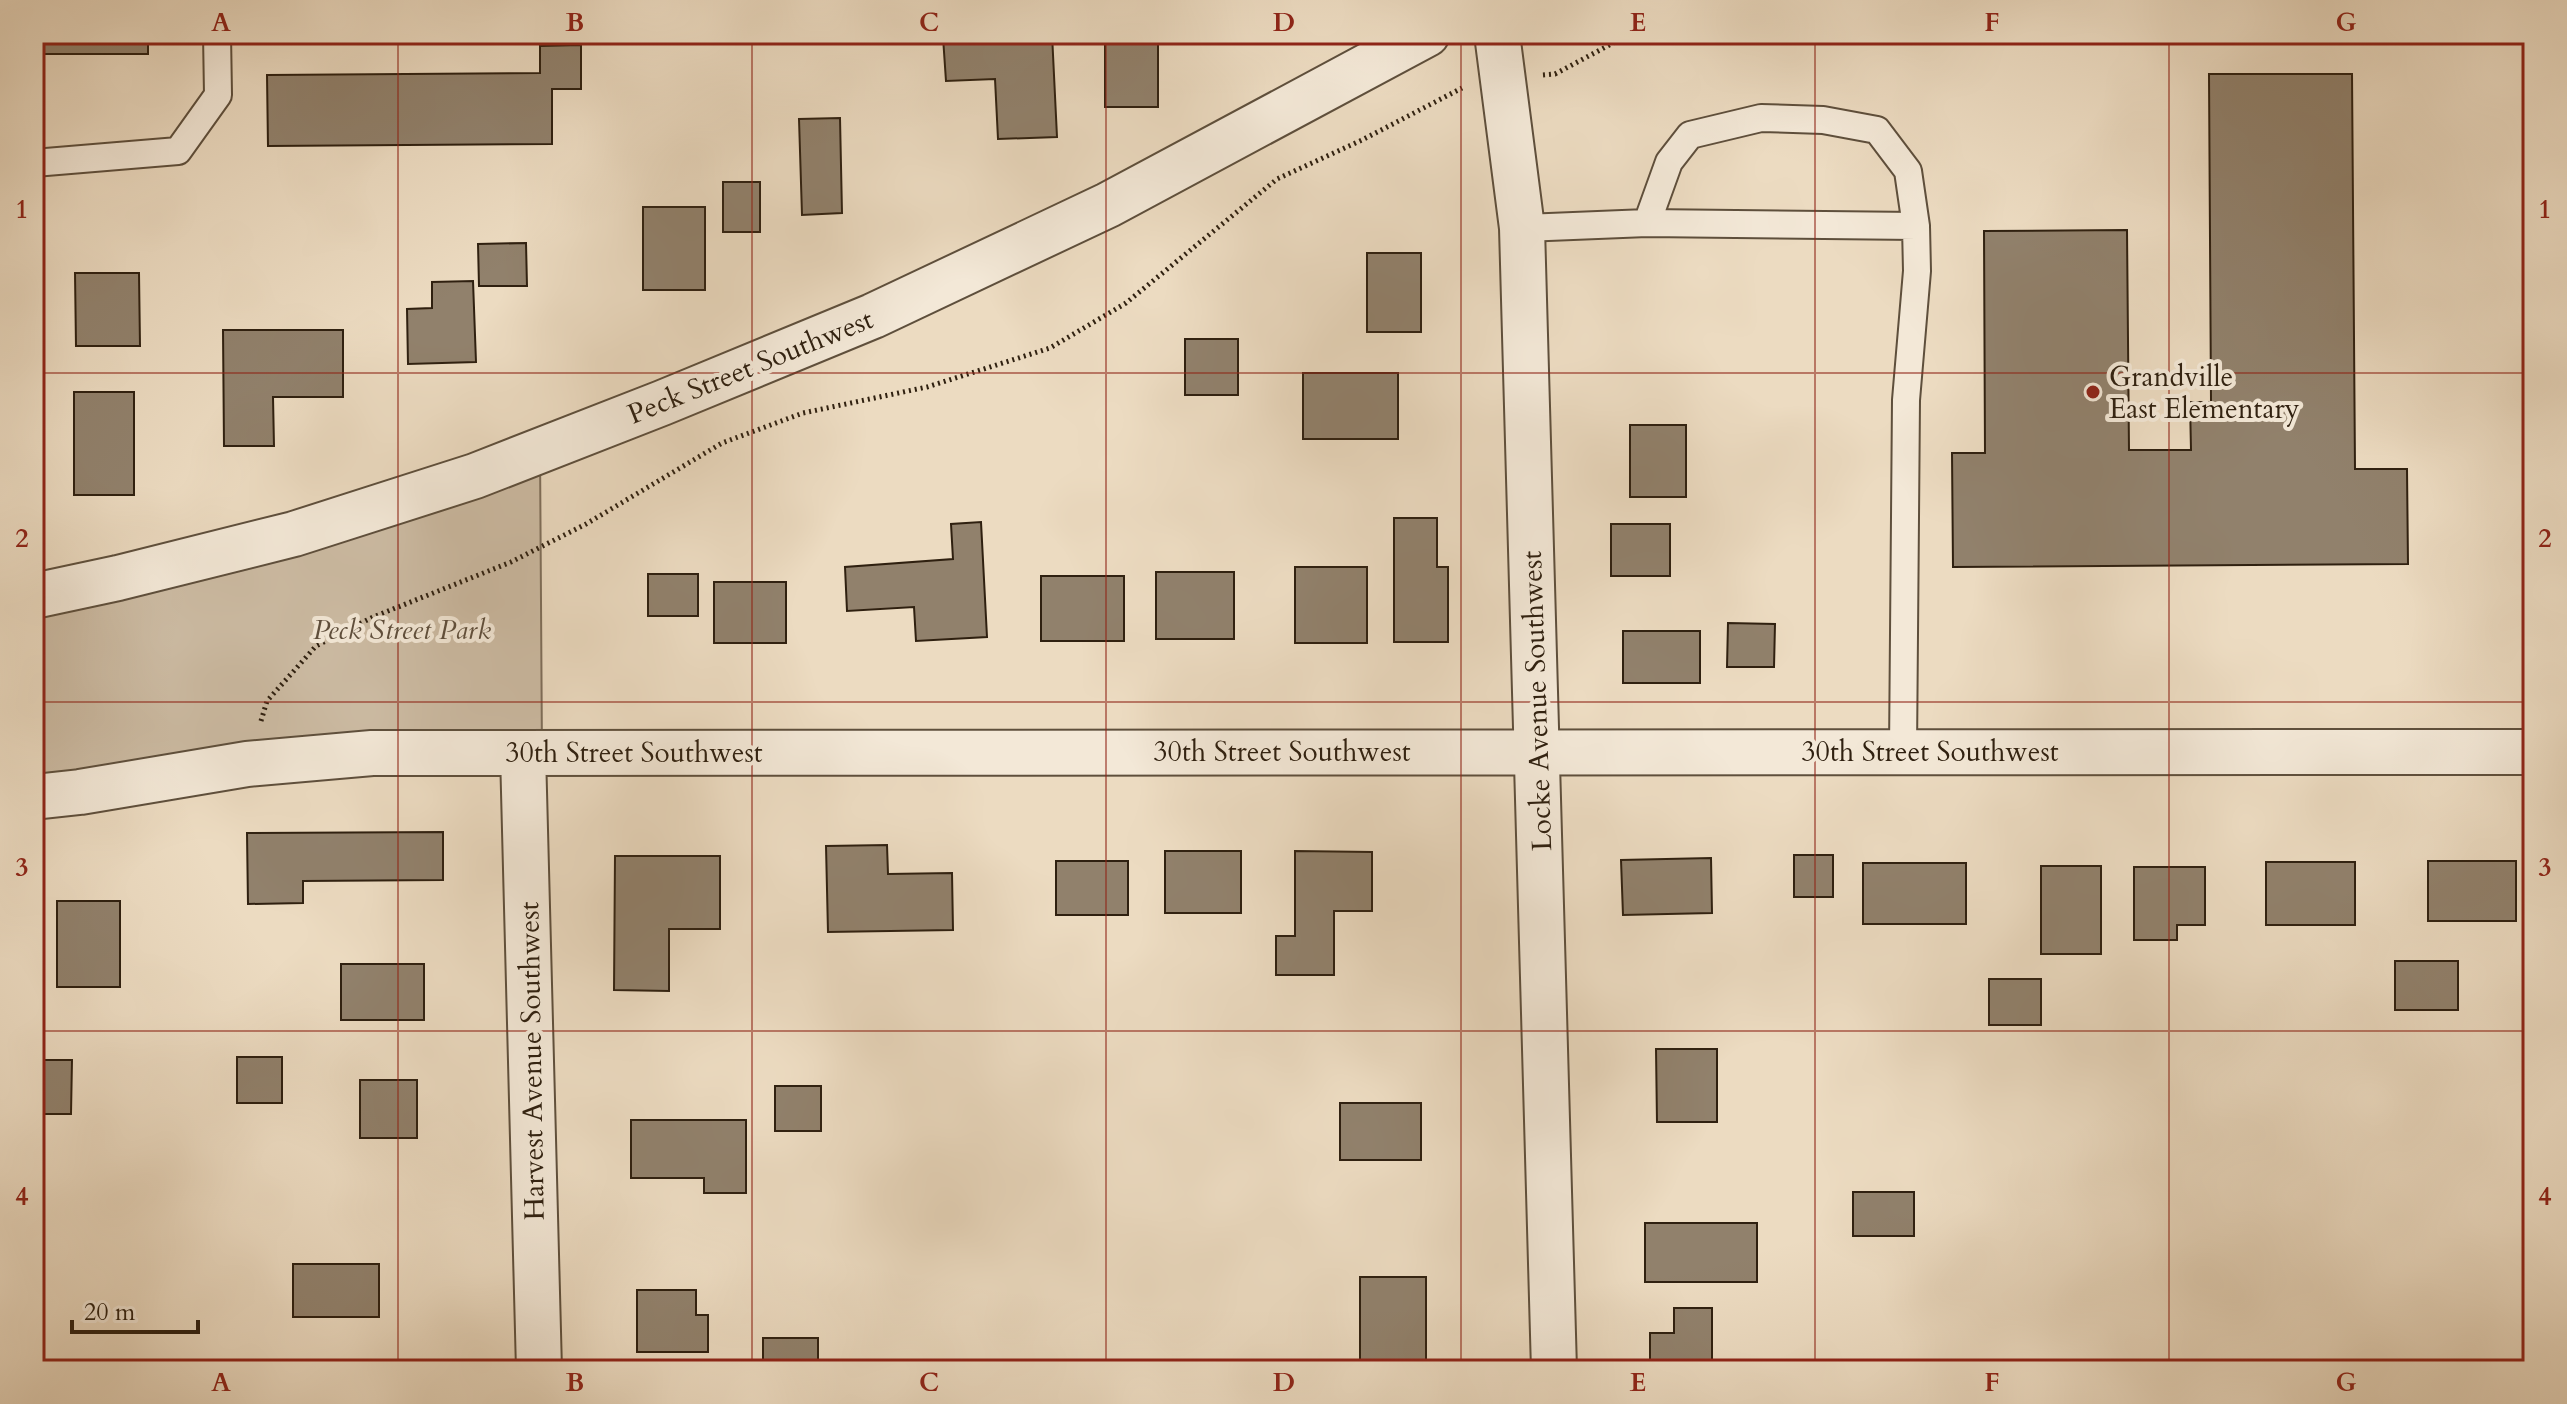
<svg xmlns="http://www.w3.org/2000/svg" width="2567" height="1404" font-family="Cardo,serif">
	<rect width="100%" height="100%" fill="#ecdbc1"/>
	<filter id="stains"><feTurbulence type="fractalNoise" baseFrequency=".0025" numOctaves="4"/><feColorMatrix values="0 0 0 0 .2 0 0 0 0 .09 0 0 0 0 .02 0 0 0 .5 -.17"/></filter>
	<radialGradient id="worn" r=".72"><stop offset=".6" stop-color="#630" stop-opacity="0"/><stop offset="1" stop-color="#630" stop-opacity=".3"/></radialGradient>
	<path fill="#ccbba3" stroke="#7e6e5a" stroke-width="2" d="M540 450 542 753 34 799V592Z"/>
	<path fill="#91816c" stroke="#2f2010" stroke-width="2" d="M43 34H148V54H43Z
		M1007 34H1052L1057 137 998 139 995 79 946 81 943 37Z
		M1105 34H1158V107H1105Z
		M581 45V89H552V144L268 146 267 75 540 73V46Z
		M2209 74H2352L2355 469H2407L2408 564 1953 567 1952 453H1985L1984 231 2127 230 2129 450H2191L2190 402H2211Z
		M840 118 842 213 802 215 799 119Z
		M723 182H760V232H723Z
		M643 207H705V290H643Z
		M526 243 527 286H479L478 244Z
		M1367 253H1421V332H1367Z
		M75 273H139L140 346H76Z
		M473 281 476 362 408 364 407 309 432 308V282Z
		M223 330H343V397H273L274 446H224Z
		M1185 339H1238V395H1185Z
		M1303 373H1398V439H1303Z
		M74 392H134V495H74Z
		M1630 425H1686V497H1630Z
		M1394 518H1437V567H1448V642H1394Z
		M981 522 987 637 916 641 914 607 847 611 845 567 953 559 951 524Z
		M1611 524H1670V576H1611Z
		M1295 567H1367V643H1295Z
		M1156 572H1234V639H1156Z
		M648 574H698V616H648Z
		M1041 576H1124V641H1041Z
		M714 582H786V643H714Z
		M1728 623 1775 624 1774 667H1727Z
		M1623 631H1700V683H1623Z
		M443 832V880L303 881V903L248 904 247 833Z
		M887 845 888 874 952 873 953 930 828 932 826 846Z
		M1165 851H1241V913H1165Z
		M1295 851 1372 852V911H1334V975H1276V936H1295Z
		M1794 855H1833V897H1794Z
		M615 856H720V929H669V991L614 990Z
		M1711 858 1712 913 1623 915 1621 860Z
		M1056 861H1128V915H1056Z
		M2428 861H2516V921H2428Z
		M2266 862H2355V925H2266Z
		M1863 863H1966V924H1863Z
		M2041 866H2101V954H2041Z
		M2134 867H2205V925H2177V940H2134Z
		M57 901H120V987H57Z
		M2395 961H2458V1010H2395Z
		M341 964H424V1020H341Z
		M1989 979H2041V1025H1989Z
		M1656 1049H1717V1122H1657Z
		M237 1057H282V1103H237Z
		M34 1060H72L71 1114H34Z
		M360 1080H417V1138H360Z
		M775 1086H821V1131H775Z
		M1340 1103H1421V1160H1340Z
		M631 1120H746V1193H704V1178H631Z
		M1853 1192H1914V1236H1853Z
		M1645 1223H1757V1282H1645Z
		M293 1264H379V1317H293Z
		M1360 1277H1426V1370H1360Z
		M637 1290H696V1315H708V1352H637Z
		M1674 1308H1712V1370H1650V1333H1674Z
		M763 1338H818V1370H763Z"/>
	<g fill="none" stroke-linecap="round" stroke-linejoin="round">
		<defs>
			<path id="service" d="M34 163 178 151 218 95 217 34
				M1647 223 1669 162 1690 135 1761 118 1823 120 1877 130 1908 171 1916 226 1917 271 1906 400 1903 751
				M1522 228 1647 223 1916 226"/>
			<path id="minor" d="M1497 34 1522 228 1554 1370
				M34 596 118 578 294 534 475 476 662 403 873 316 1108 205 1427 34
				M523 753 539 1370
				M34 797 80 792 247 764 372 753 2533 752"/>
		</defs>
		<use href="#service" stroke="#5e4f3c" stroke-width="30"/>
		<use href="#minor" stroke="#5e4f3c" stroke-width="48"/>
		<path stroke="#2f2010" stroke-width="5" stroke-dasharray="2 4" stroke-linecap="butt" d="M1543 75 1555 74 1630 34
			M261 721 267 701 316 646 373 617 511 562 586 524 722 443 803 413 927 387 1050 348 1126 303 1277 179 1362 140 1462 88"/>
		<use href="#service" stroke="#f3e8d7" stroke-width="26"/>
		<use href="#minor" stroke="#f3e8d7" stroke-width="44"/>
	</g>
	<path fill="none" stroke="#8f2418" stroke-width="2" stroke-opacity="0.55" d="M398 34V1370M752 34V1370M1106 34V1370M1461 34V1370M1815 34V1370M2169 34V1370M34 373H2533M34 702H2533M34 1031H2533"/>
	<circle fill="#8f2418" stroke="#f3e8d7" stroke-width="3" cx="2093" cy="392" r="8"/>
	<g text-anchor="middle" stroke-width="8" stroke-linejoin="round" paint-order="stroke">
		<g font-size="28" fill="#2f2010" stroke="#f3e8d7">
			<text transform="translate(750 366) rotate(-22)" y="10">Peck Street Southwest</text>
			<text transform="translate(1536 701) rotate(-92)" y="10">Locke Avenue Southwest</text>
			<text x="1282" y="761">30th Street Southwest</text>
			<text x="1930" y="761">30th Street Southwest</text>
			<text x="634" y="762">30th Street Southwest</text>
			<text transform="translate(531 1061) rotate(-91)" y="10">Harvest Avenue Southwest</text>
		</g>
		<g font-size="28" fill="#2f2010" stroke="#f3e8d7" text-anchor="start">
			<text x="2109" y="386">Grandville<tspan x="2109" dy="32">East Elementary</tspan></text>
		</g>
		<g font-size="28" font-style="italic" fill="#5e4e3c" stroke="#f3e8d7">
			<text x="402" y="639">Peck Street Park</text>
		</g>
	</g>
	<rect width="2567" height="1404" fill="none" stroke="#ecdbc1" stroke-width="88"/>
	<path d="M72 1320v12h126v-12" fill="none" stroke="#2f2010" stroke-width="4"/>
	<text x="84" y="1320" font-size="24" fill="#2f2010" stroke="#f3e8d7" stroke-width="6" paint-order="stroke">20 m</text>
	<rect x="44" y="44" width="2479" height="1316" fill="none" stroke="#8f2418" stroke-width="3"/>
	<g font-size="26" text-anchor="middle" font-weight="bold" fill="#8f2418">
		<text x="221" y="31">A</text>
		<text x="575" y="31">B</text>
		<text x="929" y="31">C</text>
		<text x="1284" y="31">D</text>
		<text x="1638" y="31">E</text>
		<text x="1992" y="31">F</text>
		<text x="2346" y="31">G</text>
		<text x="22" y="218">1</text>
		<text x="2545" y="218">1</text>
		<text x="22" y="547">2</text>
		<text x="2545" y="547">2</text>
		<text x="22" y="876">3</text>
		<text x="2545" y="876">3</text>
		<text x="22" y="1205">4</text>
		<text x="2545" y="1205">4</text>
		<text x="221" y="1391">A</text>
		<text x="575" y="1391">B</text>
		<text x="929" y="1391">C</text>
		<text x="1284" y="1391">D</text>
		<text x="1638" y="1391">E</text>
		<text x="1992" y="1391">F</text>
		<text x="2346" y="1391">G</text>
	</g>
	<rect width="100%" height="100%" filter="url(#stains)"/>
	<rect width="100%" height="100%" fill="url(#worn)"/>
</svg>
